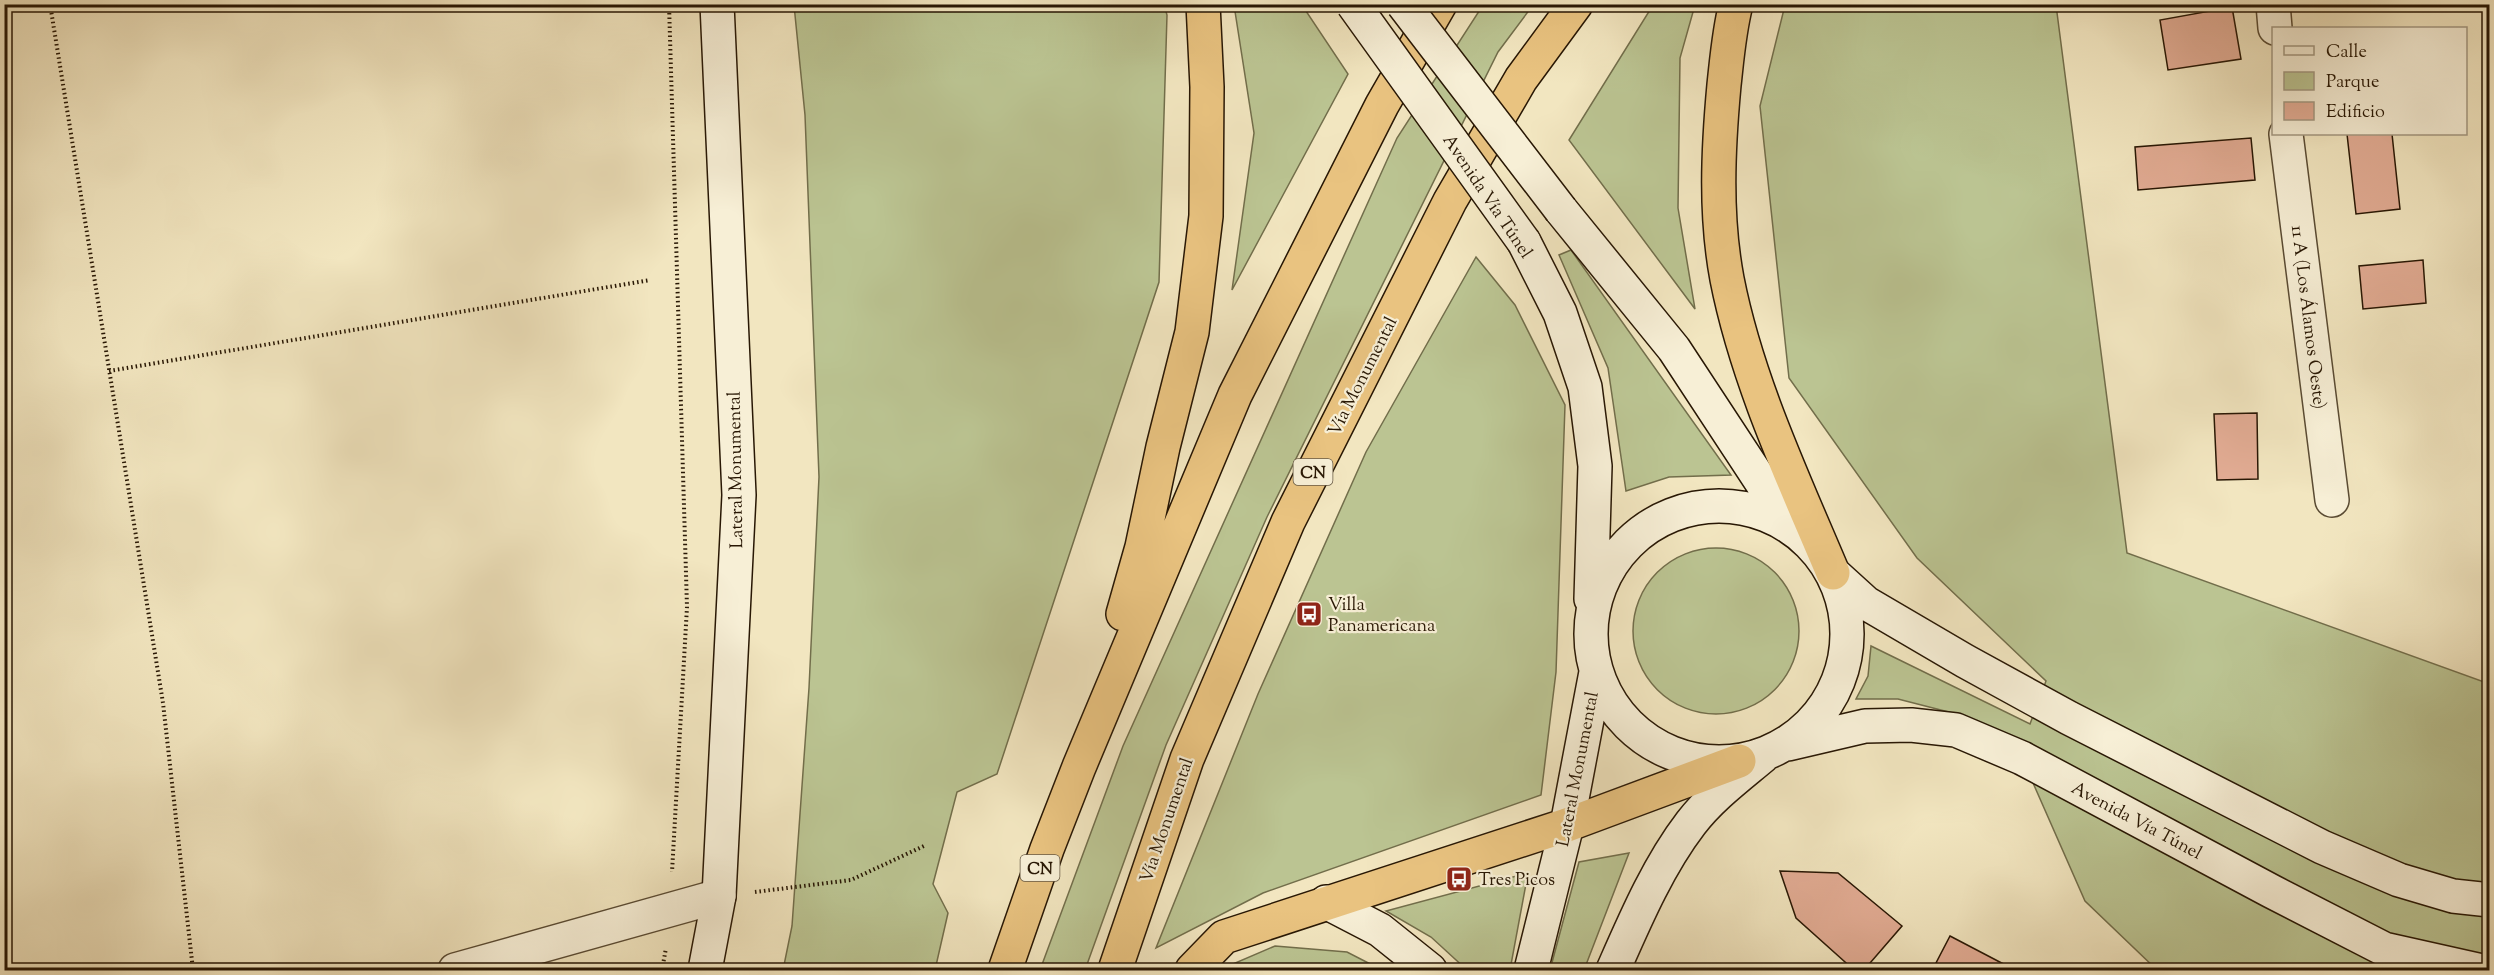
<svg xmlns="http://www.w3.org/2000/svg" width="2494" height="975" font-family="'Sorts Mill Goudy',serif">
	<rect width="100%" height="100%" fill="#f2e6c0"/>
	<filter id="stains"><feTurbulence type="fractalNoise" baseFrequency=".00333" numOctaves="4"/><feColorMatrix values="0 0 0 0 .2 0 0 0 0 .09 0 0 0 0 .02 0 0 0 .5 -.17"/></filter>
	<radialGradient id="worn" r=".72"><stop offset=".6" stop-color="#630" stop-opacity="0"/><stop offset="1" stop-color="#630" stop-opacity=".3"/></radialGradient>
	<path fill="#bbc492" stroke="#726e4b" stroke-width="1.5" d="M794 5 1164 4 1167 15 1159 282 997 774 957 792 933 884 948 913 935 970H783L792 926 809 688 819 477 805 115Z
		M1234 5H1302L1348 74 1232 290 1254 133Z
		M1483 5H1533L1498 52 1267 517 1166 745 1085 970H1040L1123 746 1397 138Z
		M1653 5H1695L1680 58 1678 208 1695 309 1569 140Z
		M1785 5H2056L2127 553 2484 682 2489 681V970H2157L2085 901 2022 758 1968 717 1898 699H1856L1868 676 1871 646 2030 724 2046 681 1917 558 1789 378 1760 106Z
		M1571 250 1731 475 1669 477 1626 491 1608 368 1559 255Z
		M1476 257 1515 305 1565 405 1556 672 1541 795 1263 893 1156 948 1258 694 1366 452Z
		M1633 631a83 83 0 1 1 166 0a83 83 0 1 1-166 0Z
		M1629 853 1584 970H1550L1579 862Z
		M1528 873 1510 970H1467L1431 937 1386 911Z
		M1275 946 1347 952 1382 970H1219Z"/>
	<path fill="#e2ac94" stroke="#281704" stroke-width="1.5" d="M2232 7 2241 59 2168 70 2160 20Z
		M2347 134H2392L2400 209 2356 214Z
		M2251 138 2255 180 2138 190 2135 147Z
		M2423 260 2426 303 2363 309 2359 266Z
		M2257 413 2258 479 2217 480 2214 414Z
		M1780 871 1838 873 1902 926 1864 970H1854L1796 918Z
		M1950 936 2015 970H1950L1936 963Z"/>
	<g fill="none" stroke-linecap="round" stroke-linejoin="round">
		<defs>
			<path id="street" d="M2273 4 2275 28
				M2286 134 2332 500
				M455 970 719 896"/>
			<path id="secondary" d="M1561 210 1674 349 1791 527
				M1524 242 1560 313 1585 387 1595 466 1591 599
				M1591 634a128 128 0 1 1 256 0a128 128 0 1 1-256 0Z
				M1833 573 1866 603 1965 661 2069 718 2322 847 2399 880 2453 896 2490 900
				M1788 744 1865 726 1911 725 1956 730 2022 758 2271 891 2384 949 2478 970
				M1326 902 1380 930 1430 970
				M705 970 719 896 739 495 717 4
				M1531 970 1567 825 1596 672
				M1613 970C1635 920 1658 866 1691 823 1711 797 1738 777 1763 756"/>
			<path id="highway" d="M1736 4C1729 31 1727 58 1724 85 1718 150 1715 215 1727 279 1747 381 1793 478 1833 573
				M1123 614 1142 547 1163 447 1192 332 1206 216 1207 87 1203 4
				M1005 970 1047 849 1079 767 1235 395 1382 105 1440 4
				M1115 970 1187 759 1288 522 1450 201 1521 79 1576 4
				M1192 970 1224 937 1567 825 1739 761"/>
		</defs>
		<use href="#street" stroke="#5a4b33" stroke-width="36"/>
		<use href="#secondary" stroke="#281704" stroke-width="36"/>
		<use href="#highway" stroke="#281704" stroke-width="36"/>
		<path stroke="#281704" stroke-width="4" stroke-dasharray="1.5 3" stroke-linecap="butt" d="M50 4 163 703 193 970
			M669 4 687 607 672 872
			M109 371 650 280
			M755 892 851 880 926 845
			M662 970 666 948"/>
		<use href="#street" stroke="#f7efd6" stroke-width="33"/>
		<use href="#secondary" stroke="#f7efd6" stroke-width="33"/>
		<use href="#highway" stroke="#e9c380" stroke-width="33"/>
		<defs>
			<path id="secondary-bridge" d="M1353 4 1524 242
				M1403 4 1561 210"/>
		</defs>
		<use href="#secondary-bridge" stroke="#281704" stroke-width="36" stroke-linecap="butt"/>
		<use href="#secondary-bridge" stroke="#f7efd6" stroke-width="33"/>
	</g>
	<defs>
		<symbol id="bus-square" viewBox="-11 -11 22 22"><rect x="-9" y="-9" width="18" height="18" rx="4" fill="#8f2418" stroke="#f7efd6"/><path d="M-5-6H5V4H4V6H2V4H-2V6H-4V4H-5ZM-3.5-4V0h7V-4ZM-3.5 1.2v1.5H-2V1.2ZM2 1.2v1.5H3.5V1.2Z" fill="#fff"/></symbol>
	</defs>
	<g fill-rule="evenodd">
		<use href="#bus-square" x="1294" y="599" width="30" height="30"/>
		<use href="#bus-square" x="1444" y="864" width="30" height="30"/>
	</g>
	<g text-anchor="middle" stroke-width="4.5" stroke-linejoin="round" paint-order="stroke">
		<g fill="#f7efd6" stroke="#665843" stroke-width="1.5">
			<rect x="1293.5" y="459" width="39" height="26" rx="4.5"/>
			<rect x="1020.5" y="855" width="39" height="26" rx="4.5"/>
		</g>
		<g font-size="16" font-weight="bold" fill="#281704">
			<text x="1313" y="478">CN</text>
			<text x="1040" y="874">CN</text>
		</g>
		<g font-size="18" fill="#281704" stroke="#f7efd6">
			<text transform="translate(1488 196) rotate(56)" y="6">Avenida Vía Túnel</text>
			<text transform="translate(2309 317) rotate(83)" y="6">11 A (Los Álamos Oeste)</text>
			<text transform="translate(1362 376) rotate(-63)" y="6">Vía Monumental</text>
			<text transform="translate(735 470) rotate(-91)" y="6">Lateral Monumental</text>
			<text transform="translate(1577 769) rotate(-79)" y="6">Lateral Monumental</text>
			<text transform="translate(1166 820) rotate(-71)" y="6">Vía Monumental</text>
			<text transform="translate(2137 820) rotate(28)" y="6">Avenida Vía Túnel</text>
		</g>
		<g font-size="18" fill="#281704" stroke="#f7efd6" text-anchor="start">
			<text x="1328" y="610">Villa<tspan x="1328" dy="21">Panamericana</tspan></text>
			<text x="1478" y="885">Tres Picos</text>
		</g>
	</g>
	<rect width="2494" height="975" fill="none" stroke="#f2e6c0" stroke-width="24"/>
	<rect x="6" y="6" width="2482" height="963" fill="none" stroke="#281704" stroke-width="3"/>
	<rect x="12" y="12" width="2470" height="951" fill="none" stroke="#281704" stroke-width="1.5"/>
	<rect x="2272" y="27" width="195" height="108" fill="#f7efd6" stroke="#a49982" stroke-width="1.5"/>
	<rect x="2284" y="46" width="30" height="9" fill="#f7efd6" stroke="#a49982" stroke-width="1.5"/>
	<text x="2326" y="57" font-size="18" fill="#281704">Calle</text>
	<rect x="2284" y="72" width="30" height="18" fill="#bbc492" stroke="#a49982" stroke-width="1.5"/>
	<text x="2326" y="87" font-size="18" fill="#281704">Parque</text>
	<rect x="2284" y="102" width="30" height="18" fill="#e2ac94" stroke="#a49982" stroke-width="1.5"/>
	<text x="2326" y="117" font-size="18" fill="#281704">Edificio</text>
	<rect width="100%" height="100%" filter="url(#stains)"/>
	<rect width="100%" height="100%" fill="url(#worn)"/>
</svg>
